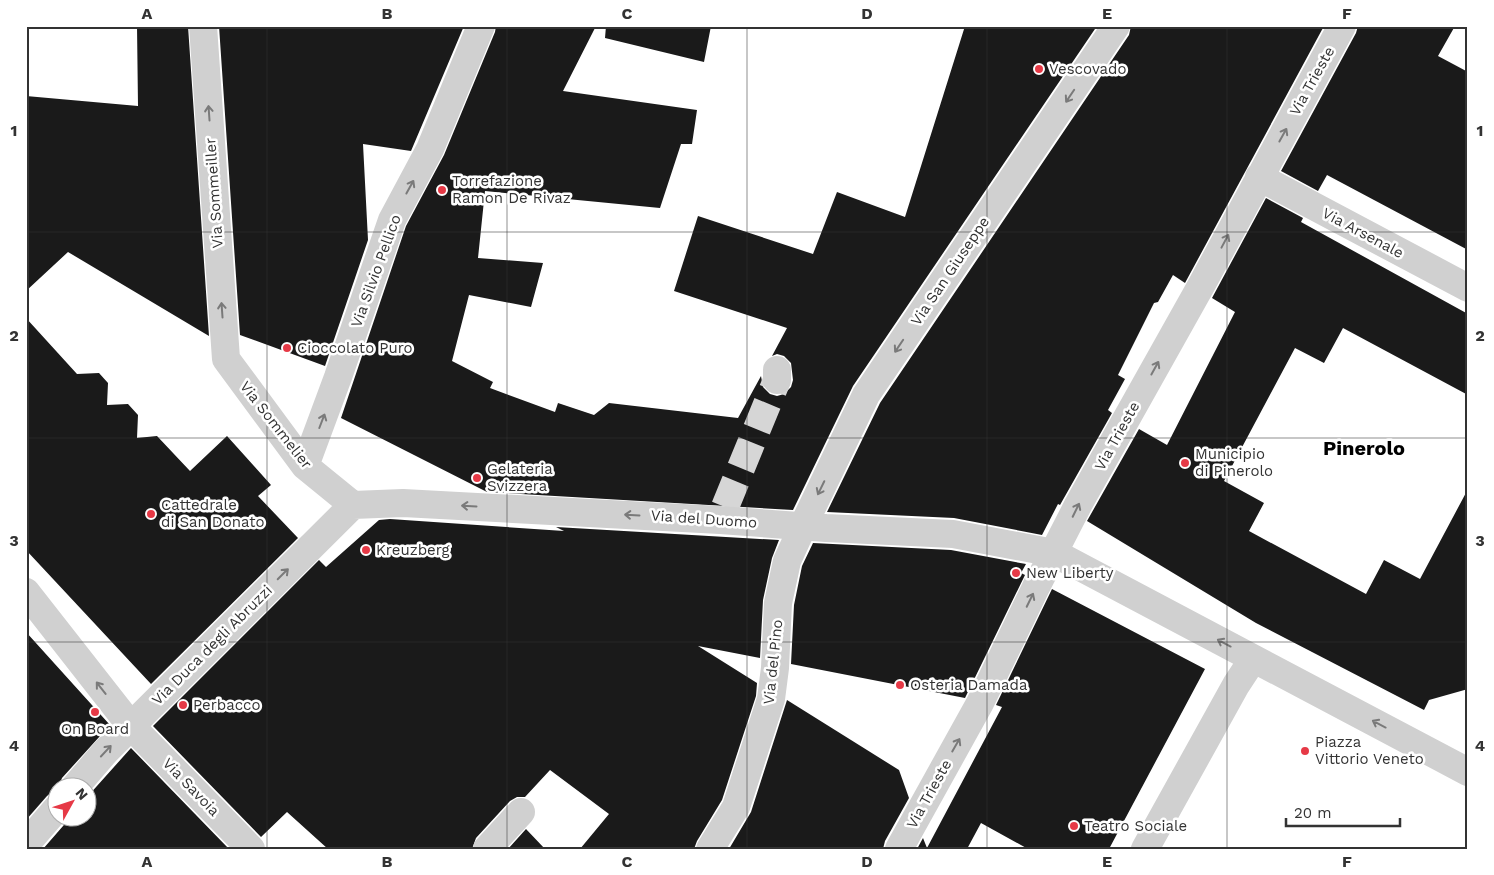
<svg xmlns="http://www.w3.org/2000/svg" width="1494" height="875" font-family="'Work Sans',sans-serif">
	<rect width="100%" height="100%" fill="#fff"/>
	<path fill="#1a1a1a" d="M137 26H188L209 336 68 252 26 291V96L138 106Z
		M219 26H464L411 151 363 144 368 240 325 366 240 335Z
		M496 26H596L563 91 697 110 692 144H681L660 208 485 191 478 258 543 263 531 307 469 295 452 361 493 382 490 388 555 412 558 403 594 415 609 403 738 418 761 376 763 387 770 394 777 396 784 394 791 387 793 380 791 363 784 356 777 354 772 356 787 328 674 291 698 216 813 254 837 192 905 217 965 26H1097L853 386 793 510 487 492 341 418 406 226 444 155 495 32Z
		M606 26H711L704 62 605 38Z
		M1131 26H1324L1185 283 1173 275 1158 302 1154 303 1118 375 1125 379 1108 410 1112 413 1060 505 1058 504 1042 535 954 518 827 512 880 403 1129 35Z
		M1358 26H1455L1438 56 1468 72V250L1327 175 1318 191 1281 171 1356 33Z
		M1266 198 1303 218 1301 222 1468 314V395L1343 328 1324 363 1295 348 1224 481 1264 503 1249 531 1366 594 1384 560 1420 579 1468 489V689L1429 700 1424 710 1256 623 1087 521 1139 429 1167 445 1235 312 1212 298Z
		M26 318 77 374 99 373 108 383 107 405 128 404 138 415 137 438 157 436 190 471 227 436 271 485 258 496 298 538 151 684 26 550Z
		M390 519 564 531 556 527 779 540 772 558 763 600 760 658 698 646 757 683 756 696 722 800 697 841 694 849H580L609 814 550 770 525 797H517L510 801 476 838 472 849H328L287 812 261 837 153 726 319 560 326 567 379 520Z
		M813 543 951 550 1026 564 1021 573 1025 575 965 698 791 664 794 605 802 566Z
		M1052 589 1205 669 1109 849H1028L981 823 967 849H917L923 838 927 848 1002 707 996 705Z
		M26 632 110 725 62 778 58 788V792H52L47 796 26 820Z
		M787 700 899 770 909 798 885 841 883 849H729L751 812Z
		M131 748 229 849H43L70 818H88V796Z
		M526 829 545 849H508Z"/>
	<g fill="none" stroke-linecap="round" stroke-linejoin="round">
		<path stroke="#d6d6d6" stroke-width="28" stroke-dasharray="28 14" stroke-linecap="butt" d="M725 507 777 380"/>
		<path stroke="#d0d0d0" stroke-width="28" d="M203 26 226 359 305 466 353 505
			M1259 177 1468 288
			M777 370V380
			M305 466 338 377 392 220 430 149 481 26
			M353 505 403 503 720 520 826 528 953 534 1054 553 1468 772
			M26 592 131 726 251 849
			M74 788 106 751 353 505
			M26 844 58 807
			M487 849 521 812
			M710 849 736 807 771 699 775 668 778 603 787 561 803 526 866 395 1116 26
			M899 849 980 703 1036 587 1078 505 1202 284 1342 26
			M1145 849 1236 685 1253 659"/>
	</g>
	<defs><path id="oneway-shaft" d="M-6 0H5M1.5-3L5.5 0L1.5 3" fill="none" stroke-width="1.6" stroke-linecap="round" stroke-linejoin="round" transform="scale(1.25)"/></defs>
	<g stroke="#7a7a7a">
		<use href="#oneway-shaft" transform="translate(1070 96) rotate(124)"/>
		<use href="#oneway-shaft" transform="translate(209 113) rotate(-94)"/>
		<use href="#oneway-shaft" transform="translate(1283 135) rotate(-61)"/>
		<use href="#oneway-shaft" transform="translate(410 187) rotate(-61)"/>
		<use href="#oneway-shaft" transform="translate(1225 241) rotate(-62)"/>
		<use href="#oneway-shaft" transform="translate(222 310) rotate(-94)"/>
		<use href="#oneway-shaft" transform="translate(899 346) rotate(124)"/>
		<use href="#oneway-shaft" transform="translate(1155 368) rotate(-61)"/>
		<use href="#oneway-shaft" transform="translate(322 421) rotate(-69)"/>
		<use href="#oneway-shaft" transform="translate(821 488) rotate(116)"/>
		<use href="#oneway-shaft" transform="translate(469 506) rotate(-177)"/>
		<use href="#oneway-shaft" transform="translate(1076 510) rotate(-64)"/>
		<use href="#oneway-shaft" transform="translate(632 515) rotate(-177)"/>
		<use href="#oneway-shaft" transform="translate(283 574) rotate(-45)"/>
		<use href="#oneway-shaft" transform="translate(1030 600) rotate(-64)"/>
		<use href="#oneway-shaft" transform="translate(1224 643) rotate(-152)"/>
		<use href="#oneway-shaft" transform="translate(101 688) rotate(-128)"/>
		<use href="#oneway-shaft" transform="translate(1379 724) rotate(-152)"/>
		<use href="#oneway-shaft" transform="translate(956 745) rotate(-60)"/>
		<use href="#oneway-shaft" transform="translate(106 751) rotate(-47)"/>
	</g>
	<path fill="none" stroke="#333" stroke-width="1" stroke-opacity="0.55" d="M267 26V849M507 26V849M747 26V849M987 26V849M1227 26V849M26 232H1468M26 438H1468M26 642H1468"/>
	<g fill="#e63946" stroke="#fff" stroke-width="2">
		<circle cx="1039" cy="69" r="5"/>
		<circle cx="442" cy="190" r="5"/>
		<circle cx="287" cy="348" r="5"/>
		<circle cx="1185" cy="463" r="5"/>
		<circle cx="477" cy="478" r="5"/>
		<circle cx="151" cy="514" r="5"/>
		<circle cx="366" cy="550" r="5"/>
		<circle cx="1016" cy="573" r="5"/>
		<circle cx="900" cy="685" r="5"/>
		<circle cx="183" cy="705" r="5"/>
		<circle cx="95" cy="712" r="5"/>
		<circle cx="1305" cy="751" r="5"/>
		<circle cx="1074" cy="826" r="5"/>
	</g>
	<g text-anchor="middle" stroke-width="5" stroke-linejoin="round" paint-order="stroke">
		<g font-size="15" fill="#333" stroke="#fff" text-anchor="start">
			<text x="1049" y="74">Vescovado</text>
			<text x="452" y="186">Torrefazione<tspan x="452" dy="17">Ramon De Rivaz</tspan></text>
			<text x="297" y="353">Cioccolato Puro</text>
			<text x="1195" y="459">Municipio<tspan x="1195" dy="17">di Pinerolo</tspan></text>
			<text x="487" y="474">Gelateria<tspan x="487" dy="17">Svizzera</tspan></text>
			<text x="161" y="510">Cattedrale<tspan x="161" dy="17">di San Donato</tspan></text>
			<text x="376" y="555">Kreuzberg</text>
			<text x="1026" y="578">New Liberty</text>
			<text x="910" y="690">Osteria Damada</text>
			<text x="193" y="710">Perbacco</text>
			<text x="95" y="734" text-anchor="middle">On Board</text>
			<text x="1315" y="747">Piazza<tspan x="1315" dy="17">Vittorio Veneto</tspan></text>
			<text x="1084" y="831">Teatro Sociale</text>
		</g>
		<g font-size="15" fill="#333" stroke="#fff">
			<text transform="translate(1312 81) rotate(-61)" y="5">Via Trieste</text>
			<text transform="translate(214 193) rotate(-94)" y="5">Via Sommeiller</text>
			<text transform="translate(1363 233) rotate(28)" y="5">Via Arsenale</text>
			<text transform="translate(376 271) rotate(-70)" y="5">Via Silvio Pellico</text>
			<text transform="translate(950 271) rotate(-56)" y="5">Via San Giuseppe</text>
			<text transform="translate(276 425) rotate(52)" y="5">Via Sommelier</text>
			<text transform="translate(1117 436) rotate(-61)" y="5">Via Trieste</text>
			<text transform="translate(704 519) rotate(4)" y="5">Via del Duomo</text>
			<text transform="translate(212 645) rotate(-45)" y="5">Via Duca degli Abruzzi</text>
			<text transform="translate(773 662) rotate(-84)" y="5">Via del Pino</text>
			<text transform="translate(191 787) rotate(46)" y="5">Via Savoia</text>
			<text transform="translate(929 794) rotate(-61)" y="5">Via Trieste</text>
		</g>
		<g font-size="20" font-weight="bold" fill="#000" stroke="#fff">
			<text x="1364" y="455">Pinerolo</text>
		</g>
	</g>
	<rect width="1494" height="875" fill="none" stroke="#ffffff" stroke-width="55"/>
	<g transform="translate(72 802) rotate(50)"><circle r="24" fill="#ffffff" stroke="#adadad"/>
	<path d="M0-4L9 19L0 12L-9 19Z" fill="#e63946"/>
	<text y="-8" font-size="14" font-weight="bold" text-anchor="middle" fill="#333333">N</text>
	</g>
	<path d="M1286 818v8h114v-8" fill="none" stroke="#333333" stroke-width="2.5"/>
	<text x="1294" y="818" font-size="15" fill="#333333" stroke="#ffffff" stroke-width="4" paint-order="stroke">20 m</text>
	<rect x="28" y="28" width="1438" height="820" fill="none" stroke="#333" stroke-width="2"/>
	<g font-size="16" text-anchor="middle" font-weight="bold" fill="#333">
		<text x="147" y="19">A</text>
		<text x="387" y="19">B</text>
		<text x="627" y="19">C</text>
		<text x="867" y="19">D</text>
		<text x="1107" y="19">E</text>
		<text x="1347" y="19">F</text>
		<text x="14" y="136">1</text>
		<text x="1480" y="136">1</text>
		<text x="14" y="341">2</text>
		<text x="1480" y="341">2</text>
		<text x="14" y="546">3</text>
		<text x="1480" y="546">3</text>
		<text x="14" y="751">4</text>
		<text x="1480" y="751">4</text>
		<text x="147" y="867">A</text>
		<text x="387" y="867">B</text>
		<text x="627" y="867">C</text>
		<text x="867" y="867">D</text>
		<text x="1107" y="867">E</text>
		<text x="1347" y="867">F</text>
	</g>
</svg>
